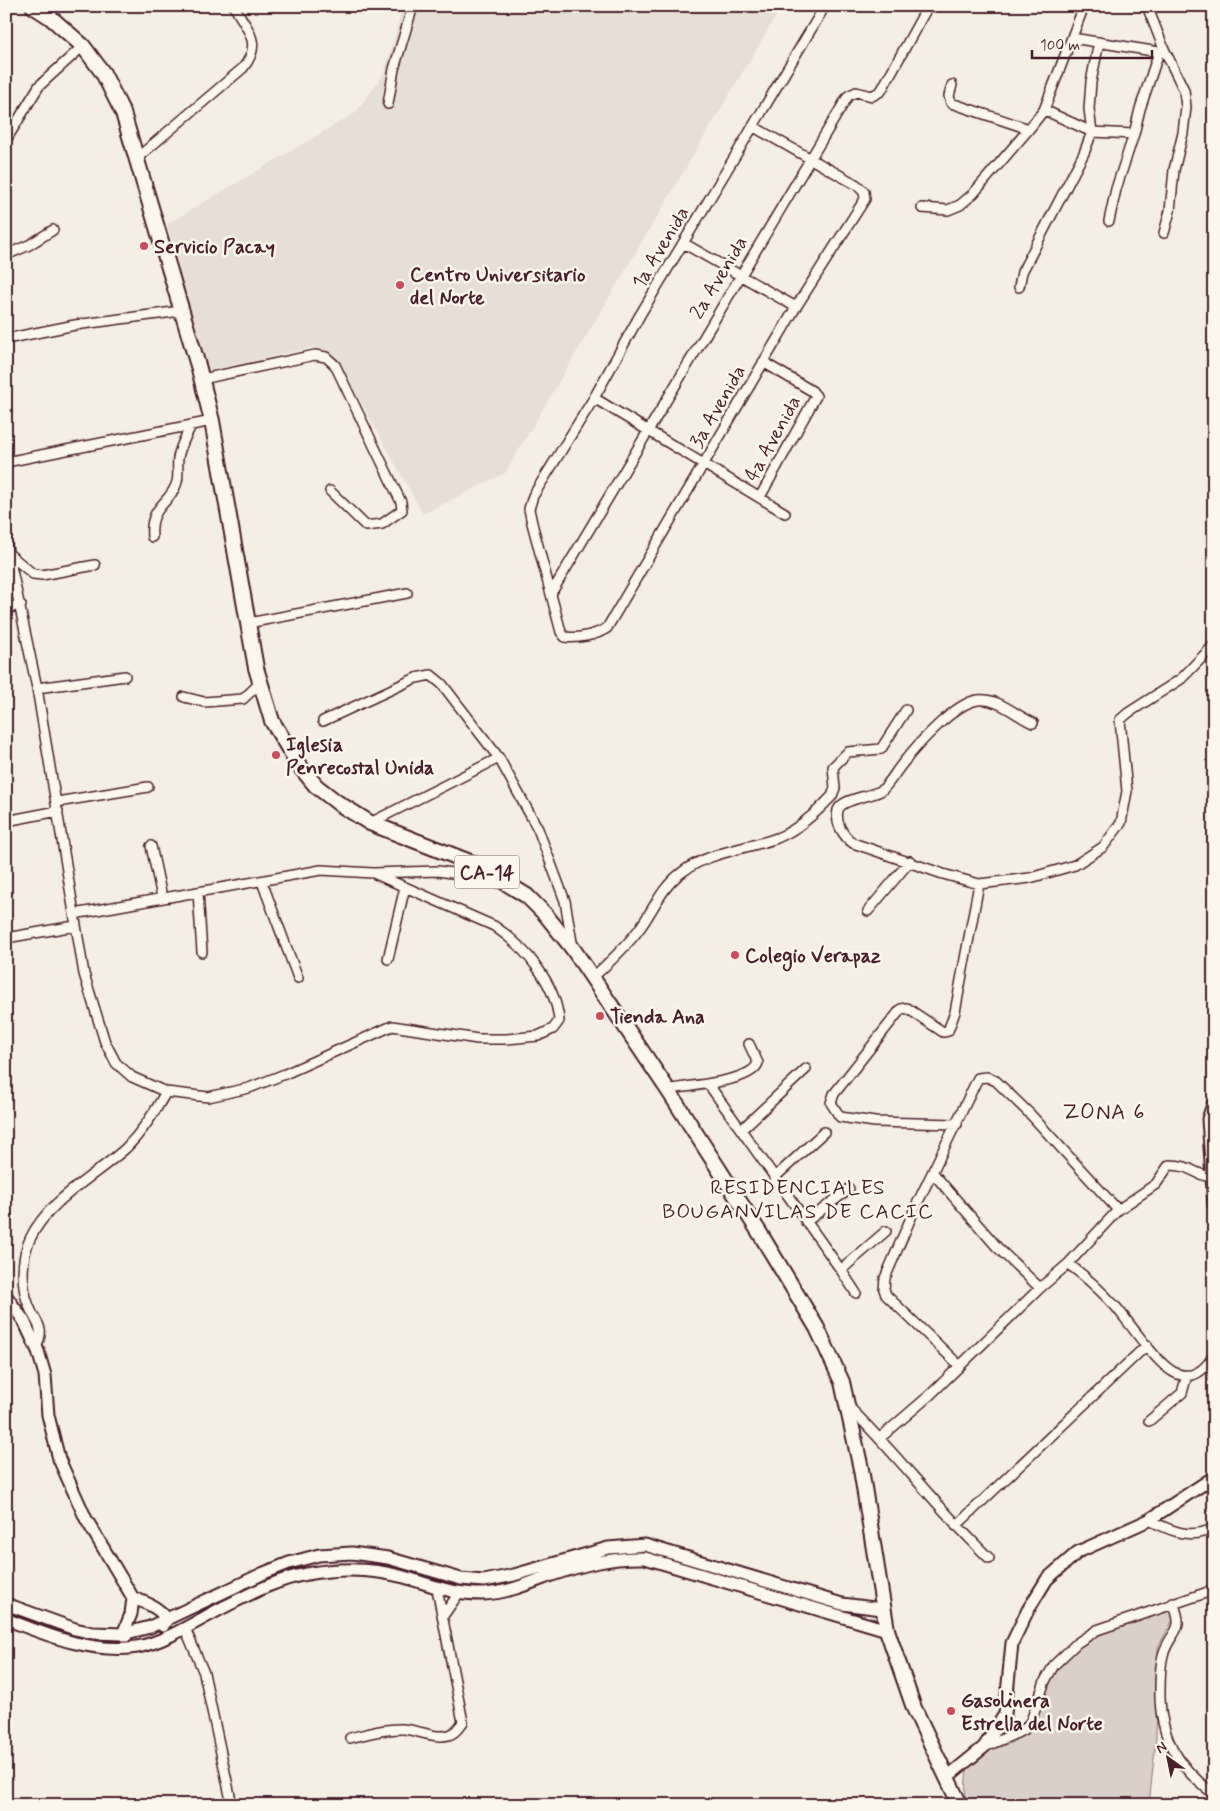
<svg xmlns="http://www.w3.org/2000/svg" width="1220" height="1811" font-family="Mynerve,sans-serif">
	<rect width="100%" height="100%" fill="#f4eee4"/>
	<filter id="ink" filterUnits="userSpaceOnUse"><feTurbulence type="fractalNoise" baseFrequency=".02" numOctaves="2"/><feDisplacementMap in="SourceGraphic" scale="10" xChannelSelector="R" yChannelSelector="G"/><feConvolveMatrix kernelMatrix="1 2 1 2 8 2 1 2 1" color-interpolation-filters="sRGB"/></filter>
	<g filter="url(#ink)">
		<path fill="#e7dfd6" d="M403 6H785L779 11 505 473 423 514 341 366 330 352 313 347 206 372 167 224 355 113 384 74Z"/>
		<path fill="#dbd0c9" stroke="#92787a" d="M1173 1607 1176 1614 1158 1647 1156 1738 1149 1805 966 1803C965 1767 964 1757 1000 1747 1008 1744 1015 1742 1020 1736 1030 1722 1034 1702 1043 1687 1073 1636 1121 1625 1173 1607Z"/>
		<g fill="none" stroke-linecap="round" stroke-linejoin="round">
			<defs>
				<path id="minor" d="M1147 6 1164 49 1184 90 1186 107 1183 133 1174 170 1170 211 1164 233
					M1072 38 1159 52 1164 49
					M952 85 949 96 951 103 1029 129
					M388 104 394 69 413 6
					M1044 110 1092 132 1134 134
					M754 127 857 185 864 192 865 199 796 307 607 628C597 635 577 639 565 637L561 632 532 523 529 509 533 496 594 398 640 315 825 6
					M6 140 39 86 83 46
					M137 158 243 68C263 43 248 31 234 6
					M922 208 948 210 960 205 973 194 1029 129 1044 110 1084 6
					M1109 221 1116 189 1134 134 1140 109 1159 52
					M683 243 796 307
					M6 255 29 245 53 230
					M1019 287 1022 272 1084 153 1092 132 1089 109 1091 82 1099 42
					M6 339 75 325 181 311
					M202 379 315 355 326 357 335 365 401 502 402 510 382 524 366 526 330 491
					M594 398 785 513
					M6 462 212 421
					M760 497 816 396 812 391 763 362
					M152 537C149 505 171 504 177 482 179 474 177 466 178 458 180 446 186 436 191 426
					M6 542 37 688 84 974 105 1042 116 1063 132 1077 166 1092 208 1097 249 1088 285 1074 392 1026 478 1039H507L538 1036 553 1029 559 1021C556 983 525 947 494 926L373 873
					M9 554 33 574 42 575 95 565
					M552 592 848 96 856 92 872 96 881 91 928 6
					M6 608 21 605
					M248 623 407 593
					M37 688 125 676
					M184 697 204 702 243 699 260 683
					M323 721 416 678 431 675 442 684 499 758 538 829 565 901 573 948
					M1033 723C1015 715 999 698 978 700 956 702 916 746 903 763 896 771 890 783 882 790 872 797 842 798 838 810 835 823 843 836 853 843L943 874 979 884 1030 878 1075 865 1103 847 1121 823 1127 791 1120 720 1128 713 1181 679 1214 645
					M57 802 148 787
					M6 821 58 811
					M370 823 499 758
					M151 846 162 897
					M262 882 298 978
					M198 892 202 952
					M868 911 910 861
					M74 914 321 870 373 873 438 871 473 876 498 883
					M6 938 75 926
					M388 959 405 887
					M592 978C610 962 626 947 640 928 653 910 662 887 681 873 707 852 747 849 777 838 797 830 818 811 832 796L835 788 833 767 848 752 881 749 906 710
					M709 1085 841 1270 856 1293
					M668 1090C686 1085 751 1083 758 1063L749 1044
					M957 1124 875 1122 840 1117 831 1103 834 1094 901 1009 907 1008 943 1032 948 1031 955 1012 979 884
					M741 1130 806 1069
					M933 1173 997 1247 1040 1288
					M774 1178 824 1132
					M806 1222 849 1189
					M1068 1264C1086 1276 1101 1291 1116 1307 1130 1323 1159 1368 1178 1374 1195 1380 1208 1367 1214 1353
					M841 1270 886 1231
					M36 1348C46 1325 36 1325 29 1306 21 1287 21 1258 30 1239 48 1200 95 1176 126 1148 142 1132 155 1112 166 1092
					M960 1366 886 1295 884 1289 885 1278 916 1206 978 1078 987 1077 996 1081 1031 1115 1118 1210
					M848 1406C897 1454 939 1510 989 1558
					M1149 1421 1182 1393 1187 1375
					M880 1438 930 1395 1040 1288 1068 1264 1118 1210 1156 1184 1169 1165C1192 1165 1192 1174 1211 1177
					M1149 1520C1171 1531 1190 1540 1214 1528
					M956 1526 1147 1345
					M1173 1603C1186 1633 1171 1629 1163 1655 1160 1666 1160 1679 1160 1690 1159 1736 1177 1767 1214 1794
					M443 1616 459 1593
					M185 1628 204 1673 232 1805
					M350 1738C367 1734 385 1728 403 1729 418 1730 434 1739 449 1735 456 1733 459 1727 463 1722L437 1589
					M984 1747 1024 1730 1031 1721 1045 1681 1054 1665 1077 1643 1097 1630 1214 1590"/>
				<path id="tertiary" d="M1214 1102 1208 1119 1214 1205
					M6 1296 24 1321 38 1351 45 1375 48 1415 59 1459 86 1519 133 1598 131 1614 123 1634 126 1636
					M133 1598C147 1603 158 1607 167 1619L163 1626
					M6 1604 75 1629 93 1633 123 1634 150 1627 264 1573 289 1563 319 1555 352 1553 388 1558 461 1579 484 1581 514 1575 608 1548 645 1545 842 1604 882 1609
					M6 1619C47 1635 92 1654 137 1647 166 1642 200 1619 226 1606 252 1593 278 1579 307 1574 339 1568 371 1568 404 1577 435 1586 450 1594 484 1594 507 1593 528 1584 549 1576 581 1565 611 1557 645 1558L887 1630
					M946 1778 984 1747 1005 1714 1012 1643 1028 1610 1047 1579 1078 1552 1149 1520 1214 1477"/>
				<path id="trunk" d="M33 6 50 17 83 46 103 73 123 113 199 369 212 421 256 668 272 721 298 764 316 786 338 803 370 823 475 864 527 896 545 914 573 949 668 1090 761 1235 817 1328 842 1382 861 1469 887 1630 914 1708 960 1805"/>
			</defs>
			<use href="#minor" stroke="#4a1f2b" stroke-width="12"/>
			<use href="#tertiary" stroke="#4a1f2b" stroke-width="15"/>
			<use href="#trunk" stroke="#4a1f2b" stroke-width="18"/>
			<use href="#minor" stroke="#fbf7ec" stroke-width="9"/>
			<use href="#tertiary" stroke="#fbf7ec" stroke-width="11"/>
			<use href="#trunk" stroke="#fbf7ec" stroke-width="14"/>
		</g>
	</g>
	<g fill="#d1495b" stroke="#fbf7ec" stroke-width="2">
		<circle cx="144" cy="246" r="5"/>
		<circle cx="400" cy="285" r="5"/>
		<circle cx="276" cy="755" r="5"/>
		<circle cx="735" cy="955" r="5"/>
		<circle cx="600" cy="1016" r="5"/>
		<circle cx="951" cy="1711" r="5"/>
	</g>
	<g text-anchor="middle" stroke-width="5" stroke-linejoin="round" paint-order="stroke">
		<rect fill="#fbf7ec" stroke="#7f6065" stroke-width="1" x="454.5" y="855.5" width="65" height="33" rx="4"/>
		<g font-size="19" font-weight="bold" fill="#4a1f2b">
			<text x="487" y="879">CA-14</text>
		</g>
		<g font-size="20" font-weight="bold" fill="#4a1f2b" stroke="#fbf7ec" text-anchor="start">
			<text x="154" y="253">Servicio Pacay</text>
			<text x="410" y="281">Centro Universitario<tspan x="410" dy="23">del Norte</tspan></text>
			<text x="286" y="751">Iglesia<tspan x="286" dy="23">Penrecostal Unida</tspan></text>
			<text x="745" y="962">Colegio Verapaz</text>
			<text x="610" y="1023">Tienda Ana</text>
			<text x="961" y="1707">Gasolinera<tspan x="961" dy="23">Estrella del Norte</tspan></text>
		</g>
		<g font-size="20" fill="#4a1f2b" stroke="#fbf7ec">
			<text transform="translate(660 247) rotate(-59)" y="7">1a Avenida</text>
			<text transform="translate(718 277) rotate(-59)" y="7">2a Avenida</text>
			<text transform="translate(717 406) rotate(-60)" y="7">3a Avenida</text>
			<text transform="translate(772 438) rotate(-61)" y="7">4a Avenida</text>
		</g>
		<g font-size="21" letter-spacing="1" fill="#4a1f2b" stroke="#fbf7ec">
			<text x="798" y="1194">RESIDENCIALES<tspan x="798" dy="24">BOUGANVILAS DE CACIC</tspan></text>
		</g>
		<g font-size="22" letter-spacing="1" fill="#4a1f2b" stroke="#fbf7ec">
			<text x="1104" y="1119">ZONA 6</text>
		</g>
	</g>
	<rect width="1220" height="1811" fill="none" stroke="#fbf7ec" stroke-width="25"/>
	<rect x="12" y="12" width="1195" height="1786" fill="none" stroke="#4a1f2b" stroke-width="2" filter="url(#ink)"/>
	<g transform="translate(1168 1758) rotate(327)" stroke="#fbf7ec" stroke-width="4" paint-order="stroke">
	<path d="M0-4L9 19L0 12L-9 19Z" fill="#4a1f2b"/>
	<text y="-8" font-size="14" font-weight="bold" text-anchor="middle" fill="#4a1f2b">N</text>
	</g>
	<path d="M1032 50v8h120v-8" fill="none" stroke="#4a1f2b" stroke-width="2.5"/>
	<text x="1040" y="50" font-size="15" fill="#4a1f2b" stroke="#fbf7ec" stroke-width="4" paint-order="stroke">100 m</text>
</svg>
